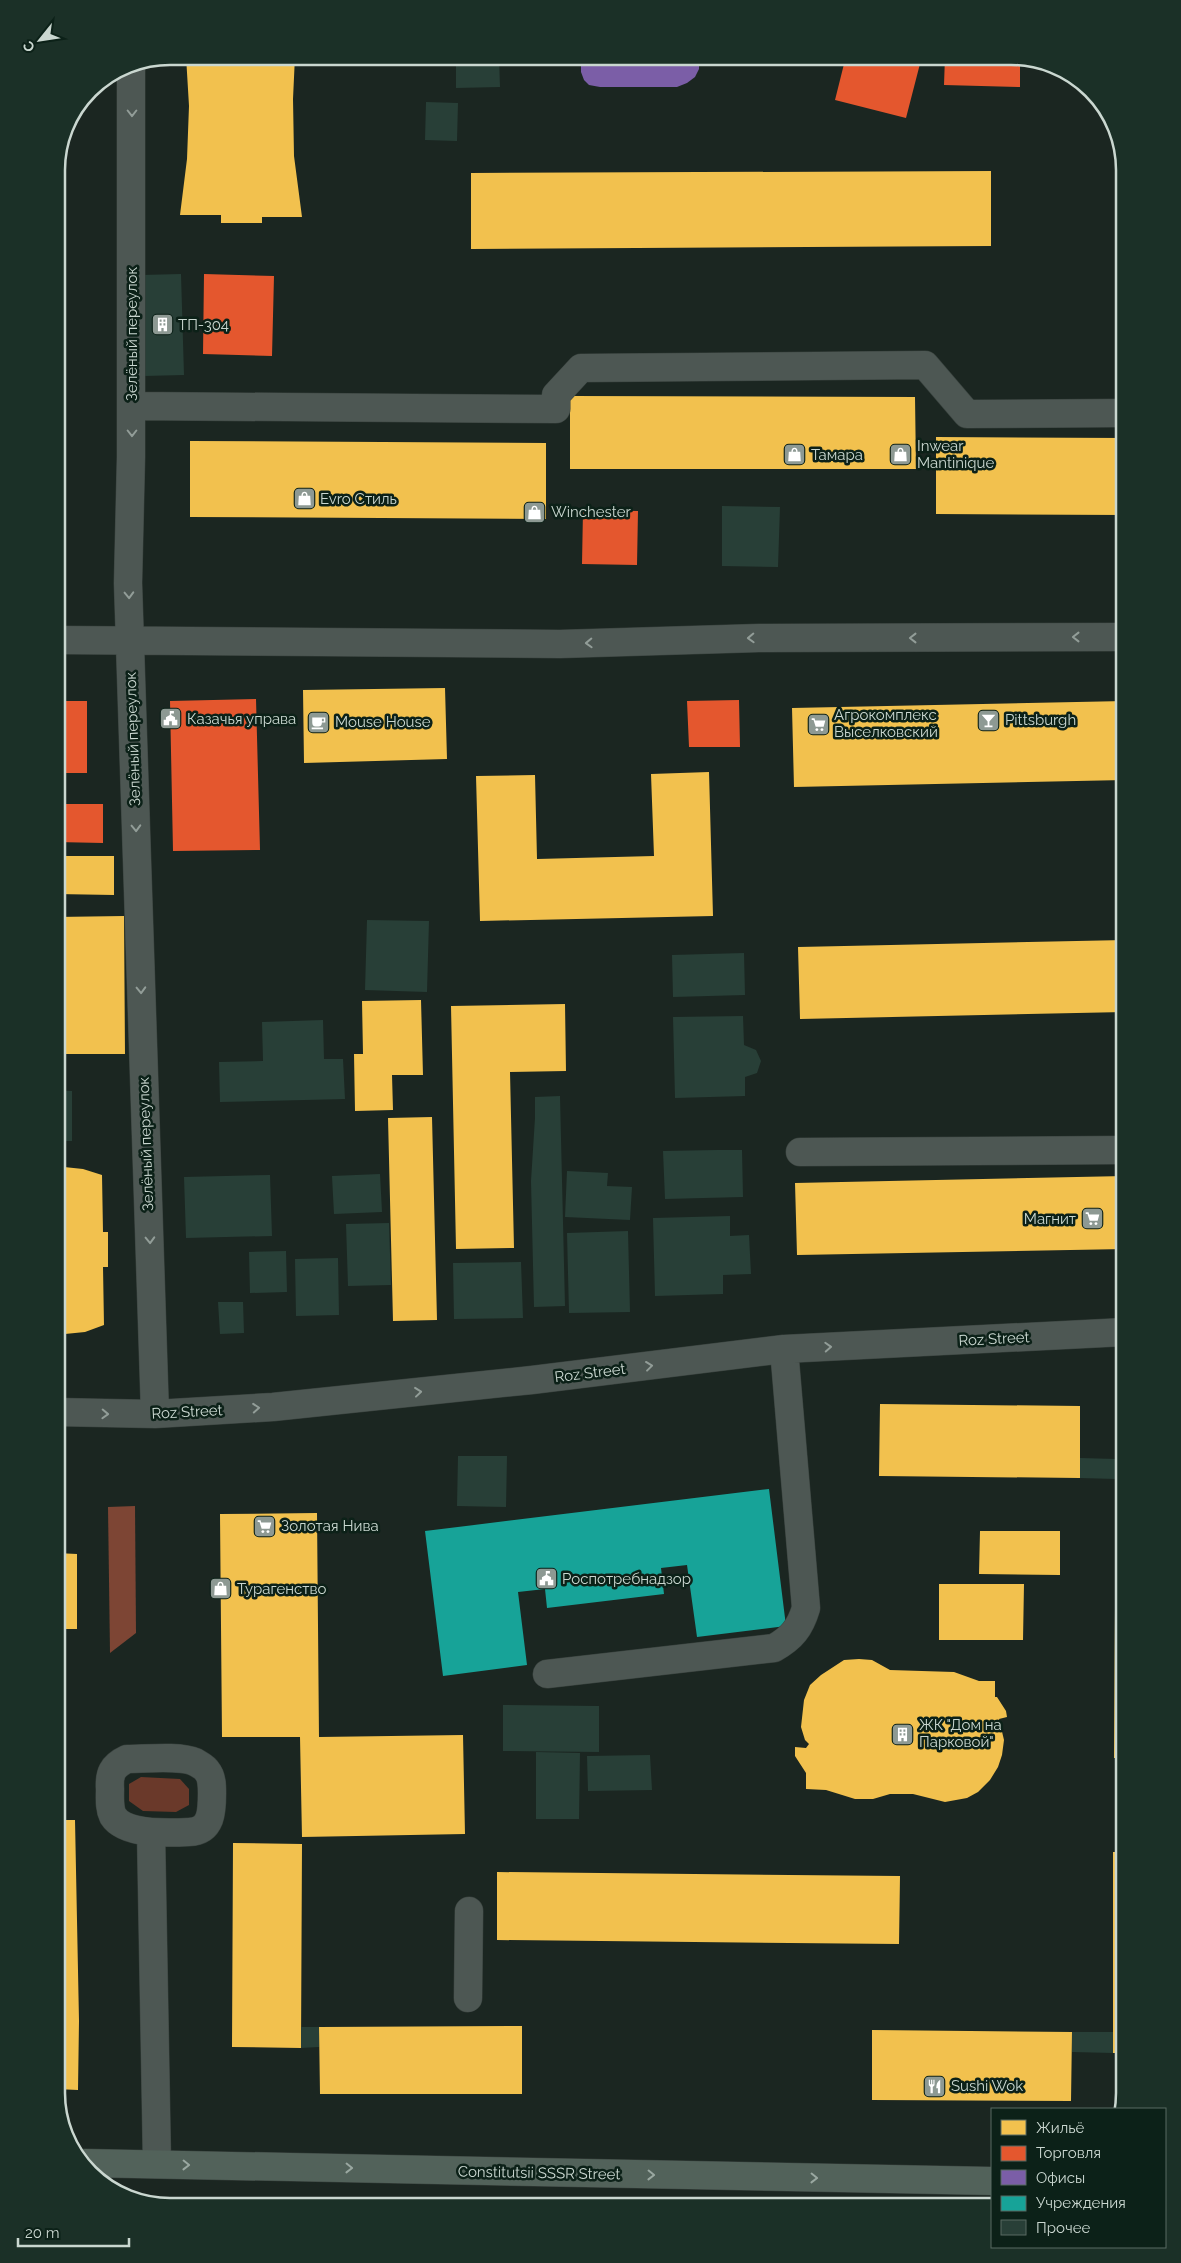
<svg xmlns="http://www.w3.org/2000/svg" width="1181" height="2263" font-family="Raleway,sans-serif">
	<rect width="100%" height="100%" fill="#1b2621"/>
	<path fill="#6a392a" d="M141 1777 180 1779 189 1789V1805L176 1812 143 1811 129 1801V1784Z"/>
	<path fill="#7d4534" d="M135 1506 136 1633 110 1653 108 1507Z"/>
	<path fill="#f2c14e" d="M186 56H295L293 99 294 156 302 217H262V223H221V215H180L187 159 189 106Z
		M991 171V246L471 249V173Z
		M570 396 915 397 916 469H570Z
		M936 437 1125 438V515L936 514Z
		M190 441 546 443V519L190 517Z
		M445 688 447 759 304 763 303 690Z
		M1125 701V780L794 787 792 708Z
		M709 772 713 916 480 921 476 776 535 775 537 859 654 856 651 774Z
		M56 856H114V895L56 894Z
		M124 916 125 1054H56V917Z
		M1125 940V1012L800 1019 798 947Z
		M421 1000 423 1075H392L393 1110 355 1111 354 1054H363L362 1001Z
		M565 1004 566 1071 510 1072 514 1248 456 1249 451 1006Z
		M432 1117 437 1320 393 1321 388 1118Z
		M64 1167 83 1169 102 1175 103 1232H108V1267H103L104 1325 85 1332 65 1334 56 1333V1168Z
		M1125 1176V1249L797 1255 795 1183Z
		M880 1404 1080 1406V1478L879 1476Z
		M1116 1459H1125V1758H1114Z
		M317 1513 319 1737 463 1735 465 1834 302 1837 300 1737H222L220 1514Z
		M980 1531H1060V1575L979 1574Z
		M56 1553 77 1554V1629H56Z
		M939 1584H1024L1023 1640H939Z
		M859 1659 872 1660 890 1670 954 1672 979 1681H995V1697H997L1006 1711 1007 1717 999 1719 1004 1740 1002 1755 998 1767 990 1780 978 1792 967 1798 945 1802 913 1794H890L873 1799H855L826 1790 806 1789V1773L795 1756V1747L806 1748 809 1744 805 1740 801 1727 804 1700 810 1685 821 1675 844 1660Z
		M56 1820H75L79 2021 78 2090 56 2089Z
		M233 1843 302 1844 301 2048 232 2047Z
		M1113 1852H1125V2053H1113Z
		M497 1872 900 1876 899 1944 497 1940Z
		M522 2026V2094H320L319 2027Z
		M872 2030 1072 2032 1071 2101 872 2100Z"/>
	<path fill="#e4572e" d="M846 56H922L906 118 835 100Z
		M945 56 1020 57V87L944 85Z
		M204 274 274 276 272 356 203 354Z
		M56 354H64L63 416H56Z
		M583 510 638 511 637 565 582 564Z
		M256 699 260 850 173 851 170 701Z
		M739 700 740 747H689L687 701Z
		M56 701H87V773H56Z
		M56 804H103V843L56 842Z"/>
	<path fill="#7b5ea7" d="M581 56H699V69L695 77 687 83 677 87H600L589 85 584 80 581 72Z"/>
	<path fill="#17a398" d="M769 1489 786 1626 697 1637 687 1565 661 1568 664 1594 547 1608 545 1589 518 1592 527 1665 443 1676 425 1531Z"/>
	<path fill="#283f37" d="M456 56H499L500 87 456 88Z
		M426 102 458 103 457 141 425 140Z
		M181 274 184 375 144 376 141 275Z
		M722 506 780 507 778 567 722 566Z
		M367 920 429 921 427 992 365 990Z
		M744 953 745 995 673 997 672 955Z
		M743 1016 744 1045 756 1050 761 1061 757 1073 745 1077V1096L675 1098 673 1017Z
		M323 1020 324 1059H343L345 1099 220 1102 219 1062 263 1061 262 1022Z
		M56 1090 72 1091V1141H56Z
		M560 1096 565 1306 534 1307 531 1181 535 1118V1097Z
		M717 1150H742L743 1197 665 1199 663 1151Z
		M567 1171 608 1173 607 1186 632 1187 630 1220 565 1217Z
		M380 1174 382 1212 334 1214 332 1176Z
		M270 1175 272 1236 186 1238 184 1177Z
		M730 1216V1236L749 1235 751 1274 723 1275V1294L655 1296 653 1218Z
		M389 1223 391 1285 348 1286 346 1224Z
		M628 1231 630 1312 569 1313 567 1233Z
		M286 1251 287 1292 250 1293 249 1252Z
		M338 1258 339 1315 296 1316 295 1259Z
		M521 1262 523 1318 454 1319 453 1263Z
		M218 1302H243L244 1333 220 1334Z
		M458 1456H507L506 1507 457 1506Z
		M1080 1458 1116 1459V1479L1080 1478Z
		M503 1705 599 1706V1752L503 1751Z
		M536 1752 580 1753 579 1819H536Z
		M650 1755 652 1790 588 1791 587 1756Z
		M301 2027H319V2047L301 2048Z
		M1072 2032H1113V2053L1072 2052Z"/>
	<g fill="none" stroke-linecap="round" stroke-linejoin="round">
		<defs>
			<path id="minor" d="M131 64V457L128 583 155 1414
				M132 406 556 409V395L581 368 925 365 967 414 1125 413
				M56 640 560 644 759 638 1125 637
				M800 1152 1125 1150
				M56 1412 155 1414 273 1407 532 1380 784 1349 1125 1332
				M547 1674 774 1648C792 1638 800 1628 806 1608L784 1349
				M127 1759C144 1759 180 1755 195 1762 198 1764 205 1767 207 1771 212 1777 212 1786 212 1793 212 1811 212 1831 189 1832 169 1833 125 1835 113 1816 109 1808 110 1798 110 1789 109 1774 112 1766 127 1759Z
				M151 1832 157 2164
				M468 1998 469 1911"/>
			<path id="major" d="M85 2163 992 2181"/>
		</defs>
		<use href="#minor" stroke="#38413d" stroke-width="29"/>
		<use href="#major" stroke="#38413d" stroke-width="29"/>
		<use href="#minor" stroke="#4d5753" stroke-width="28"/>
		<use href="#major" stroke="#52625a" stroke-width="28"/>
	</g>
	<defs><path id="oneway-chevron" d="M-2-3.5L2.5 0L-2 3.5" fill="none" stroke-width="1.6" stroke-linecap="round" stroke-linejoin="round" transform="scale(1.25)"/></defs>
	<g stroke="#929d98">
		<use href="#oneway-chevron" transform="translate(132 113) rotate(90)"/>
		<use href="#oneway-chevron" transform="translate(132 433) rotate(90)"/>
		<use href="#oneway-chevron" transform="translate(129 595) rotate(88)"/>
		<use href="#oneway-chevron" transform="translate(1076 637) rotate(180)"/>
		<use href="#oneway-chevron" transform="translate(751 638) rotate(178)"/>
		<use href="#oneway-chevron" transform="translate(913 638) rotate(180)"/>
		<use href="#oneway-chevron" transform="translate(589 643) rotate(178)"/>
		<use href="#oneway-chevron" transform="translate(136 828) rotate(88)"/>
		<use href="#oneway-chevron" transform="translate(141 990) rotate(88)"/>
		<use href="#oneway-chevron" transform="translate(150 1240) rotate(88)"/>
		<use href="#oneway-chevron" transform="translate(828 1347) rotate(-3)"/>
		<use href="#oneway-chevron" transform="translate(649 1366) rotate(-7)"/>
		<use href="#oneway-chevron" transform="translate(418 1392) rotate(-6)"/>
		<use href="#oneway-chevron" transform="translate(256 1408) rotate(-4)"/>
		<use href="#oneway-chevron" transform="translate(105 1414) rotate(2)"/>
	</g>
	<g stroke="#9aa8a1">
		<use href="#oneway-chevron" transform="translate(186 2165) rotate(1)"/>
		<use href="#oneway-chevron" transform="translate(349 2168) rotate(1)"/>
		<use href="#oneway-chevron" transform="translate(651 2175) rotate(1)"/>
		<use href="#oneway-chevron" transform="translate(814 2178) rotate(1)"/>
	</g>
	<defs>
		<symbol id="building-square" viewBox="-11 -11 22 22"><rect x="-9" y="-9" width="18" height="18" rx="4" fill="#8d9993" stroke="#0c2118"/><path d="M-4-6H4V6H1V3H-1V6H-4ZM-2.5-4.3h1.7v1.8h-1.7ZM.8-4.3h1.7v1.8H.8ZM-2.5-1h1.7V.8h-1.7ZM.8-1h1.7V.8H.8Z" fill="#fff"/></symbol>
		<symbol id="shop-square" viewBox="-11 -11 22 22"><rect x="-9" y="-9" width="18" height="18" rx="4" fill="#8d9993" stroke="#0c2118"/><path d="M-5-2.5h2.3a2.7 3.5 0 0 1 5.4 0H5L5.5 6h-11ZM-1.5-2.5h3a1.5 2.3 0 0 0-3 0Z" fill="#fff"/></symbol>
		<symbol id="civic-square" viewBox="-11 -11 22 22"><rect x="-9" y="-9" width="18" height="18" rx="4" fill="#8d9993" stroke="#0c2118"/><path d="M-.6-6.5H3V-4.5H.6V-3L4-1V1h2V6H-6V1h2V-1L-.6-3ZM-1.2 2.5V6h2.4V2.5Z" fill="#fff"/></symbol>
		<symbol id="bar-square" viewBox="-11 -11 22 22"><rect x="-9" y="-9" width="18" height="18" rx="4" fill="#8d9993" stroke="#0c2118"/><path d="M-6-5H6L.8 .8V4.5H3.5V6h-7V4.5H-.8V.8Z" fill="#fff"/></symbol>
		<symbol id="cafe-square" viewBox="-11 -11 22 22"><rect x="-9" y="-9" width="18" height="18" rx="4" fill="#8d9993" stroke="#0c2118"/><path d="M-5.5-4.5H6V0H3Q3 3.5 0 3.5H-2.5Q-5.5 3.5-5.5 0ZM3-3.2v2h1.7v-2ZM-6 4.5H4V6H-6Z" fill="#fff"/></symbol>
		<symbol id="supermarket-square" viewBox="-11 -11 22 22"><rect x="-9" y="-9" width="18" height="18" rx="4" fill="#8d9993" stroke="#0c2118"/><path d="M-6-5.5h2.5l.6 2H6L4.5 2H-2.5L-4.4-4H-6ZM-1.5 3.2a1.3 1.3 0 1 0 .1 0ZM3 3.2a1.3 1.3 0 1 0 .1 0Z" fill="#fff"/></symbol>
		<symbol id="restaurant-square" viewBox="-11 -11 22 22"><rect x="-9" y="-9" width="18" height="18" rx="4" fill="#8d9993" stroke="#0c2118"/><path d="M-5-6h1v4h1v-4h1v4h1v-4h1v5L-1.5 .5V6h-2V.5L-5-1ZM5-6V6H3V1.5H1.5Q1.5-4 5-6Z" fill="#fff"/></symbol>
	</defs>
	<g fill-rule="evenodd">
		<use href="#building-square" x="150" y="312" width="25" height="25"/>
		<use href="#shop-square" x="782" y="442" width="25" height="25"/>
		<use href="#shop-square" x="888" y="442" width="25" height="25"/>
		<use href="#shop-square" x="292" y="486" width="25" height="25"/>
		<use href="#shop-square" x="522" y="500" width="25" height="25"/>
		<use href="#civic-square" x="158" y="706" width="25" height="25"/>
		<use href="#bar-square" x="976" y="708" width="25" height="25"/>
		<use href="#cafe-square" x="306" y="710" width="25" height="25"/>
		<use href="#supermarket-square" x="806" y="712" width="25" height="25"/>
		<use href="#supermarket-square" x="1080" y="1206" width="25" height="25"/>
		<use href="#supermarket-square" x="252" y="1514" width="25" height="25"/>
		<use href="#civic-square" x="534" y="1566" width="25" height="25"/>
		<use href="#shop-square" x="208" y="1576" width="25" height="25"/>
		<use href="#building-square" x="890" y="1722" width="25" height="25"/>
		<use href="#restaurant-square" x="922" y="2074" width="25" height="25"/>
	</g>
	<g text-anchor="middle" stroke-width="5" stroke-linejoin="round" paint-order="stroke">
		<g font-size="15" fill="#cad7d0" stroke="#0c2118" text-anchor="start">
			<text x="178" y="330">ТП-304</text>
			<text x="917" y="451">Inwear<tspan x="917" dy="17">Mantinique</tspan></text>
			<text x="811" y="460">Тамара</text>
			<text x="320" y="504">Evro Стиль</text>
			<text x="551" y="517">Winchester</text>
			<text x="834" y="720">Агрокомплекс<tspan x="834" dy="17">Выселковский</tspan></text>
			<text x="187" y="724">Казачья управа</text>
			<text x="1005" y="725">Pittsburgh</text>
			<text x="335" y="727">Mouse House</text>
			<text x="1076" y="1224" text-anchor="end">Магнит</text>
			<text x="281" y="1531">Золотая Нива</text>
			<text x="562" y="1584">Роспотребнадзор</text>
			<text x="237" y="1594">Турагенство</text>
			<text x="919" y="1730">ЖК "Дом на<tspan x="919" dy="17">Парковой"</tspan></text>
			<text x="951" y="2091">Sushi Wok</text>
		</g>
		<g font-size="15" fill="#cad7d0" stroke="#0c2118">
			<text transform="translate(132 334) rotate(-90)" y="5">Зелёный переулок</text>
			<text transform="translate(133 739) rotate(-92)" y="5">Зелёный переулок</text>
			<text transform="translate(146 1144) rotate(-92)" y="5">Зелёный переулок</text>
			<text transform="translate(994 1339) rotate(-3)" y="5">Roz Street</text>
			<text transform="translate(590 1373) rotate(-7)" y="5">Roz Street</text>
			<text transform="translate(187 1412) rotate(-3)" y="5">Roz Street</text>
			<text transform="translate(539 2173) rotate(1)" y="5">Constitutsii SSSR Street</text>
		</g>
	</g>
	<path d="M0 0H1181V2263H0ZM170 65H1011A105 105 0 0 1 1116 170V2093A105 105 0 0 1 1011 2198H170A105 105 0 0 1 65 2093V170A105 105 0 0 1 170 65Z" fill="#1b3027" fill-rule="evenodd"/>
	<path fill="none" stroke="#cad7d0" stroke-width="2.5" d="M170 65H1011A105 105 0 0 1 1116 170V2093A105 105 0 0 1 1011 2198H170A105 105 0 0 1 65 2093V170A105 105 0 0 1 170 65Z"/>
	<rect x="991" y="2108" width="175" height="140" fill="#0c2118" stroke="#586a62"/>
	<rect x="1001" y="2120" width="25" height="15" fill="#f2c14e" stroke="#586a62"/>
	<text x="1036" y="2133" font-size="15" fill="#cad7d0">Жильё</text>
	<rect x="1001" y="2146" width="25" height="15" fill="#e4572e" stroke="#586a62"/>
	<text x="1036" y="2158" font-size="15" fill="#cad7d0">Торговля</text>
	<rect x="1001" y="2170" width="25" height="15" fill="#7b5ea7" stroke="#586a62"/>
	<text x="1036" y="2183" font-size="15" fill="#cad7d0">Офисы</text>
	<rect x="1001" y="2196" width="25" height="15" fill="#17a398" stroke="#586a62"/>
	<text x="1036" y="2208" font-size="15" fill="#cad7d0">Учреждения</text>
	<rect x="1001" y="2220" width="25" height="15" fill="#283f37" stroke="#586a62"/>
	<text x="1036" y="2233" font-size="15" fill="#cad7d0">Прочее</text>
	<g transform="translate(40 40) rotate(240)" stroke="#0c2118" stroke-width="4" paint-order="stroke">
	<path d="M0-4L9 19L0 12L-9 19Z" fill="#cad7d0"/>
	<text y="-8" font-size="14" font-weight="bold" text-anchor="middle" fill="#cad7d0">С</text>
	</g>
	<path d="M18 2238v8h111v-8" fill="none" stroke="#cad7d0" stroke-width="2.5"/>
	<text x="25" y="2238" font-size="15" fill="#cad7d0" stroke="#0c2118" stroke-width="4" paint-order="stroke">20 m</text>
</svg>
